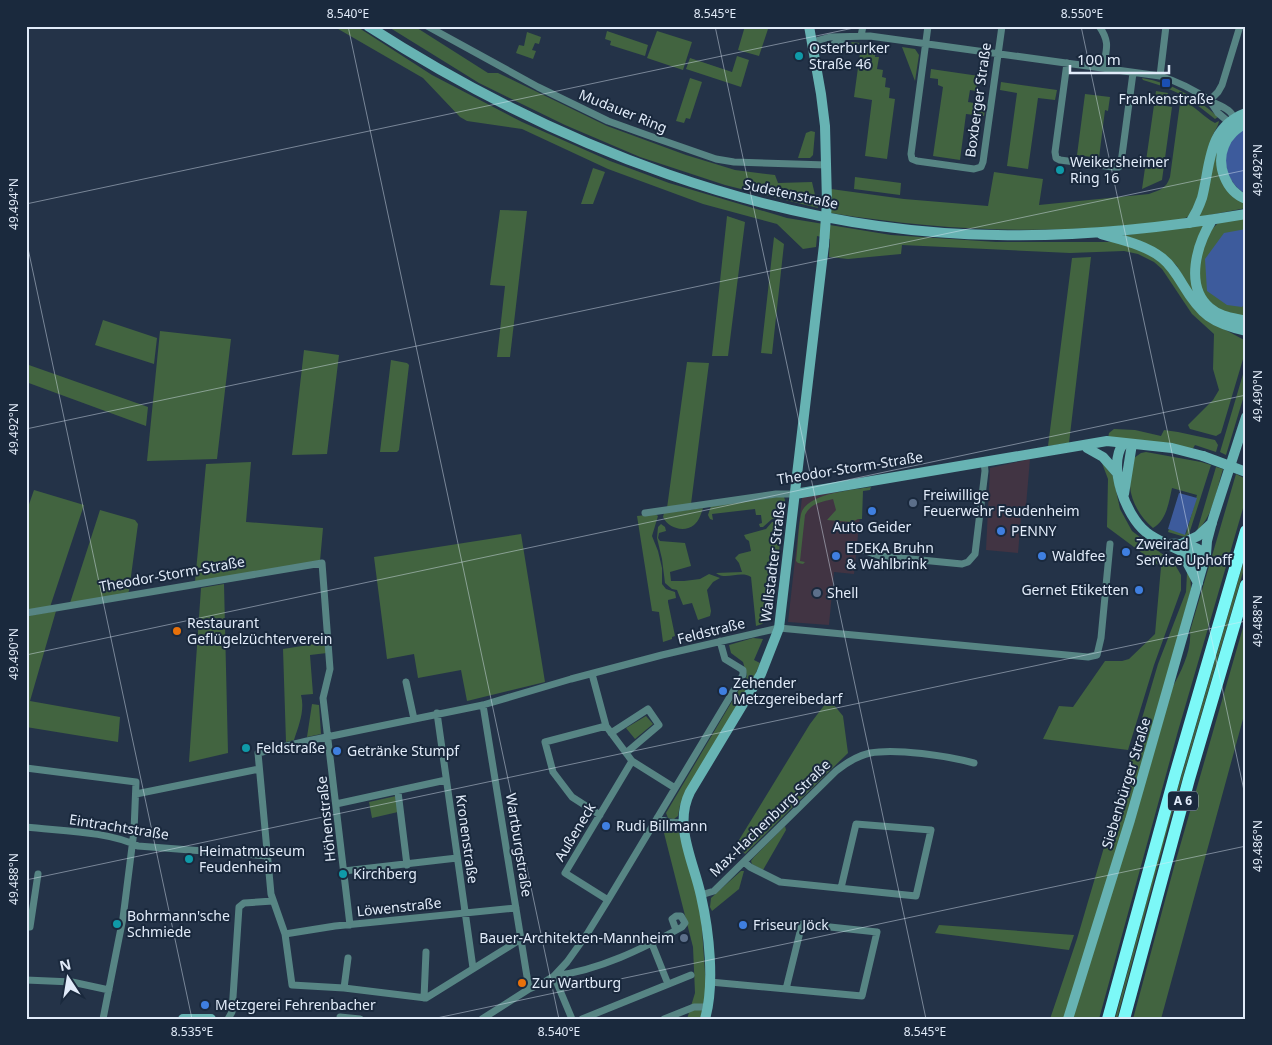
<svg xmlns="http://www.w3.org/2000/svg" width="1272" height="1045" font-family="'Noto Sans',sans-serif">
	<rect width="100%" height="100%" fill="#243348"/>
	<path fill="#413443" d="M1030 459 1026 506H1022L1018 553 986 550 990 468Z
		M837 487 844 515 860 516 854 574 834 572 829 625 788 622 802 497Z"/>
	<path fill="#426440" d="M333 26H356L432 75 522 122 610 161 669 183 787 218 891 235 996 242H1114L1135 247 1162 262 1209 321 1246 341V349L1221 433 1216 436 1190 429 1188 425 1213 400 1219 390 1213 369 1214 334 1192 314 1162 269 1154 262 1138 254 1124 251 1070 253 902 245 901 254 848 259 829 257 830 239 817 236 816 247 803 249 777 224 703 204 608 169 522 129 467 121 460 117 423 78Z
		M387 26H414L488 73H498L607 126 686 155 735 170 775 175 778 183 812 182 818 208 725 185 640 157 565 125 479 83Z
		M745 26H769L759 56 738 50Z
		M607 31 648 45 645 56 610 45 611 41 605 39Z
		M657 31 692 42 683 70 647 58Z
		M527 32 541 37 539 44 535 43 532 50 536 51 533 59 516 53 519 45 524 46Z
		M852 42 876 45 875 57H879L877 69 883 70 882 77 886 78 885 87 890 88 889 98 895 99 887 159 865 156 872 100 854 97 860 53 841 50Z
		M902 47 915 49 919 55 915 81Z
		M737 56 749 60 741 87 686 69 690 58 732 72Z
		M931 69 986 77 985 85 977 84 976 91 970 90 968 102 986 105 984 116 966 114 960 160 933 156 943 87 938 85V79L930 78Z
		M690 78 702 82 690 119 686 118 684 123 676 121Z
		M1142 78C1172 83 1196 97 1218 117L1215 119 1187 97 1162 86 1143 80Z
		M1001 82 1057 90 1055 100 1038 98 1028 169 1007 166 1017 93 1000 90Z
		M1156 91 1168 93 1166 106 1172 107 1162 180 1142 189Z
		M1085 94 1110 97 1108 111 1105 110 1099 158 1077 155Z
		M1182 101C1195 105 1203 117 1215 123L1219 121C1218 128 1213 132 1212 138 1207 156 1202 203 1190 215 1181 223 1155 223 1142 224 1034 235 938 230 831 213V189L904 199 988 206 994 172 1043 179 1039 205 1149 194C1160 190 1166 189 1170 177L1180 103Z
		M1225 129C1209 172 1216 171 1246 202V208L1199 217 1212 162Z
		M811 131 815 132 813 155 810 158H798L806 133Z
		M593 168 605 172 593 204H581Z
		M855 177 901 183 900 195 854 189Z
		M500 210 527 211 510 357H497L505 286 490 285Z
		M727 216 745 222 728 356H712Z
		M1246 217V316H1237L1217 310 1202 293 1197 269 1209 232 1218 223Z
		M1205 225 1196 301 1177 266 1165 255 1118 236Z
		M774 237 784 244 772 354 761 353Z
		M1091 257 1069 443 1048 446 1072 258Z
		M103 320 157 338 154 364 95 345Z
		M160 331 231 339 217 459 147 461Z
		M304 350 339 355 327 454 292 455Z
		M391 360 407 363 409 365 399 450 397 452H380Z
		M687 362 709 363 691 504 667 508Z
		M26 364 148 407 146 426 26 382Z
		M1246 364V389L1226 455 1220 452Z
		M1114 429 1135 430 1161 436 1164 430 1178 432 1215 440 1218 445 1216 452 1195 445 1192 450 1108 438 1109 433Z
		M1146 452 1201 462 1211 465 1189 534 1185 537 1168 532 1169 529 1186 534 1197 495 1172 488C1169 501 1167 520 1153 528 1141 518 1131 502 1130 486 1130 477 1133 467 1134 458L1141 453Z
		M251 462 246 522 323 528 320 561 195 582 206 464Z
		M1102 463 1113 476 1120 509 1132 531 1174 563 1181 575V590L1154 665 1128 750 1043 739 1059 706 1073 707 1105 661H1122L1129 659 1155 634 1161 567 1107 527 1108 479Z
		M1216 467 1223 469C1216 491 1214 514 1197 531Z
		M1236 474 1246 479V498L1178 731 1099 1019H1072L1172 688C1181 672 1192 650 1190 631Z
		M871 487 870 490 863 491 862 519H858L852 522 827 520 836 510 833 499C821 502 811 503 805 515L800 561 805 562 803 564 798 563 796 561C798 546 798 529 801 514 806 493 853 490 871 487Z
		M34 490 84 505 50 607 26 612V513Z
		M778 497H784L785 500 782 522 776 519H772L763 527H760L759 524 762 523 761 515H756L755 509 712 514 713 520 710 519 708 515 711 506Z
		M703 508C701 514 699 521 694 525 684 533 668 528 663 517L664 513Z
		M100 510 135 520 138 524 129 591 127 594 70 603Z
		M655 514 658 516 652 536 658 551 662 568V584L666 589 675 592 676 598 668 600V602L675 636 672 637V639L663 642 659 612 652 611 637 516Z
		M772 522H776L782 527 771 617 769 616 762 624 756 626 751 577C740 570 726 581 716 573L742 572 739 563 735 558 739 554 751 551 749 541 746 539 744 535 766 529Z
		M661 524 665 527 666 531 659 533 658 538 660 541 685 543 691 566 670 572 671 581H684L700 579 709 574 720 578 713 582 707 590 711 611 710 616 698 620 692 603 683 605 677 590 672 589 665 583 662 559 657 538 658 527Z
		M521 534 545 682 467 701 461 670 418 678 414 654 387 659 374 557Z
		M1246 553V562L1169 824 1117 1019H1115L1164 836Z
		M1187 573H1190L1191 589 1142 769 1064 1019H1050L1077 939 1158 664 1186 592Z
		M224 584 228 753 189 762 201 588Z
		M56 611 30 701 120 717 118 742 26 727V616Z
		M1246 617V708L1161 1019H1133L1174 867Z
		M753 638 763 639 754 660 760 663 755 675 680 805 678 816 674 819 668 818 666 813 747 676 743 662 731 653 729 645Z
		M327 642V653L310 655 313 694 301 695C305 710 299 725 294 740L286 742 283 649Z
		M829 699 843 716 848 753 745 854 739 846V840L810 724Z
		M312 704 319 705 321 734 307 737Z
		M646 716 653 724 635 739 626 728Z
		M396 796 398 812 372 818 369 802Z
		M785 826 786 830 763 870 752 864 751 861 754 857Z
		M676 828 679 833 700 900 706 987 701 1019H687L695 993 693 947 664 833 666 829Z
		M741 871H744L739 889 712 911 710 907 711 898Z
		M939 925 1074 935 1069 950 935 933Z"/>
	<path fill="#3d5b9c" d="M1246 127V194C1228 185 1219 159 1231 140 1234 135 1241 131 1246 127Z
		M1246 229V277L1244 282 1246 283V302L1242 307 1227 305 1207 291 1205 259 1224 233Z
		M1179 493 1197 498 1185 535 1168 529Z"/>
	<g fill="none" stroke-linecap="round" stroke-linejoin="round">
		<path stroke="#578584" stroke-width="7" d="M427 26 538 87 608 121 647 135 716 159 734 162 827 165
			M928 26 911 154 912 159 917 161 974 169 981 167 983 162 1002 26
			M1099 26C1111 43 1106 50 1103 68
			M861 36 863 26
			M812 42 830 37 870 36 1160 76C1179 82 1193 89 1209 100 1219 106 1232 108 1235 121
			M814 51 832 45 845 38
			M1067 63 1055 152 1056 158 1060 160 1113 167H1119L1121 163 1133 73
			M1160 76 1166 26
			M1210 100 1218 92 1222 85 1240 26
			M1210 101 1218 113 1231 124
			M645 513 776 494H795
			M863 550 880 556 962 564 968 562 975 554 985 471 984 461
			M26 613 322 563 330 669 323 698 350 925
			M592 674 606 726 632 761 675 788
			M406 682 414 719
			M483 705 529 989
			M437 713 473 968
			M611 733 648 709 659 725 626 753
			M26 768 136 782 134 831 123 918 103 1019
			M398 792 407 865
			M136 794 259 769
			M336 804 446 780
			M600 815 572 797 553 772 545 742 606 726
			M657 818 669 822 683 823
			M26 827C60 831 108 831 138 846L268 856
			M744 862 750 867 780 882 916 896 931 830 856 824 841 888
			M344 871 457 858
			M701 895 714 891 836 771C846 763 857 756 870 753 896 748 948 756 974 763
			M608 900 565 873 632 761
			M26 927H30L38 874
			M285 934 335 926 516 908
			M521 939 426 998 344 988 292 985 285 934 271 894 258 753 307 741 483 705 571 679 662 655 779 628 1088 657 1097 655 1101 638 1110 544
			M652 944 668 984
			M26 980 72 982 109 990
			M710 982 862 996 877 932 802 924 786 989
			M344 988 348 958
			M424 998 426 952
			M228 1019 232 1012 239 907 244 903 273 901
			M340 1019V1017L360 1019
			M482 1019 529 989 543 983 554 976 567 962 587 934 608 900 743 675V670L725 659 720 641
			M572 1019 554 976C600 970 642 949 682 927L685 923 681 916H676L672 919 676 930
			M582 1019 691 975
			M664 1019 694 1007H707"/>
		<path stroke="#67b3b3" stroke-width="10" d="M368 26C555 146 772 232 997 235 1080 237 1164 228 1246 214
			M809 26 821 94 825 126 827 202
			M1246 123C1236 129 1228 135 1224 146 1216 165 1226 192 1246 199
			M1212 220C1197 244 1184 286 1210 308 1220 317 1234 318 1246 321
			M1190 223C1195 215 1199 207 1202 198 1211 163 1207 128 1246 113
			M1101 234C1121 240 1144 244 1162 258 1171 265 1177 275 1183 285 1201 315 1212 323 1246 331
			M1123 444C1107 466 1126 516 1146 532 1153 538 1187 555 1195 556 1198 556 1203 555 1206 554
			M1087 448 1103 457 1117 473
			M795 494 1107 441 1172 448 1203 456
			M1124 494 1132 444
			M1183 543 1198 536 1212 523
			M1169 544C1184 543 1194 545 1206 554
			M1181 551 1198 583
			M183 1019H211
			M705 1019C715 984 709 931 701 896 694 862 673 826 690 792L761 674 779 628 824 245
			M1068 1019 1130 820 1206 554 1207 541 1212 522 1246 417"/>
		<path stroke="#7cf8f7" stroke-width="12" d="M1108 1019 1175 775 1246 531
			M1124 1019 1189 779 1246 585"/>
		<path stroke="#67b3b3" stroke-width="10" d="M824 245 827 202
			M1203 456 1246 472"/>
	</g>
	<path fill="none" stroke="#e1ebf9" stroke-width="1" stroke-opacity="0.45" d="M348 26 559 1019M715 26 926 1019M1081 26 1246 800M26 204 863 26M26 239 192 1019M26 429 1246 170M26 655 1246 395M26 880 1246 621M432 1019 1246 846"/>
	<g fill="#0f9aa8" stroke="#1a293d" stroke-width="2">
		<circle cx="799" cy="56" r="5"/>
		<circle cx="1060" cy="170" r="5"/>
		<circle cx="246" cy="748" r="5"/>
		<circle cx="189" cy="859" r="5"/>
		<circle cx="343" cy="874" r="5"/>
		<circle cx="117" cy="924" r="5"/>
	</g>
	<rect fill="#1a4fb4" stroke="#1a293d" stroke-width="2" x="1161" y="78" width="10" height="10" rx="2.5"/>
	<g fill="#5c6f8a" stroke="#1a293d" stroke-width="2">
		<circle cx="913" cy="503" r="5"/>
		<circle cx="817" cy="593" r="5"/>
		<circle cx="684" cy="938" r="5"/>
	</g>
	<g fill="#3f7fe0" stroke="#1a293d" stroke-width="2">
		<circle cx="872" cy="511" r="5"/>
		<circle cx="1001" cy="531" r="5"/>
		<circle cx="1126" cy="552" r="5"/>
		<circle cx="836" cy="556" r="5"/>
		<circle cx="1042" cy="556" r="5"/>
		<circle cx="1139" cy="590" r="5"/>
		<circle cx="723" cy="691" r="5"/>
		<circle cx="337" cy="751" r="5"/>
		<circle cx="606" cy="826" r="5"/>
		<circle cx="743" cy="925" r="5"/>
		<circle cx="205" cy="1005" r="5"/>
	</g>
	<g fill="#e8710a" stroke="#1a293d" stroke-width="2">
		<circle cx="177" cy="631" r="5"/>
		<circle cx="522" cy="983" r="5"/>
	</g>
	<g text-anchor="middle" stroke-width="4" stroke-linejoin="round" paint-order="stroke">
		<rect fill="#1a293d" stroke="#a5b1c1" stroke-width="1" x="1168" y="791.5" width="30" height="19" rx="4"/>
		<g font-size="12" font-weight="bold" fill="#e1ebf9">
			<text x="1183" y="805">A 6</text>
		</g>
		<g font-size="14" fill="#e1ebf9" stroke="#1a293d" text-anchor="start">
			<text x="809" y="53">Osterburker<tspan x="809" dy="16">Straße 46</tspan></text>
			<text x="1166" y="104" text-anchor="middle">Frankenstraße</text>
			<text x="1070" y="167">Weikersheimer<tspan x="1070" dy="16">Ring 16</tspan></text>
			<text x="923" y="500">Freiwillige<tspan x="923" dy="16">Feuerwehr Feudenheim</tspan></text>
			<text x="872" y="532" text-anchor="middle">Auto Geider</text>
			<text x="1011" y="536">PENNY</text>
			<text x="1136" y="549">Zweirad<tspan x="1136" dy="16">Service Uphoff</tspan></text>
			<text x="846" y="553">EDEKA Bruhn<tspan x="846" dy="16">&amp; Wahlbrink</tspan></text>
			<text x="1052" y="561">Waldfee</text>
			<text x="1129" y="595" text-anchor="end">Gernet Etiketten</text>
			<text x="827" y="598">Shell</text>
			<text x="187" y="628">Restaurant<tspan x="187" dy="16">Geflügelzüchterverein</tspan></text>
			<text x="733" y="688">Zehender<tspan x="733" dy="16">Metzgereibedarf</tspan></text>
			<text x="256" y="753">Feldstraße</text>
			<text x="347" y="756">Getränke Stumpf</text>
			<text x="616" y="831">Rudi Billmann</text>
			<text x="199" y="856">Heimatmuseum<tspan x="199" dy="16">Feudenheim</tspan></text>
			<text x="353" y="879">Kirchberg</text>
			<text x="127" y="921">Bohrmann'sche<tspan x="127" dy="16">Schmiede</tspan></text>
			<text x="753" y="930">Friseur Jöck</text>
			<text x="674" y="943" text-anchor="end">Bauer-Architekten-Mannheim</text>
			<text x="532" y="988">Zur Wartburg</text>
			<text x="215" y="1010">Metzgerei Fehrenbacher</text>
		</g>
		<g font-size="14" fill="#e1ebf9" stroke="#1a293d">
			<text transform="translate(978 100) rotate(-82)" y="5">Boxberger Straße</text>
			<text transform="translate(623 111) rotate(22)" y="5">Mudauer Ring</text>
			<text transform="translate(791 194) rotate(12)" y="5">Sudetenstraße</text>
			<text transform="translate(850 468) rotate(-9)" y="5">Theodor-Storm-Straße</text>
			<text transform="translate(773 562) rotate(-83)" y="5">Wallstadter Straße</text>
			<text transform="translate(172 574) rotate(-10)" y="5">Theodor-Storm-Straße</text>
			<text transform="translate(711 631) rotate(-14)" y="5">Feldstraße</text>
			<text transform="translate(1126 783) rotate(-73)" y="5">Siebenbürger Straße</text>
			<text transform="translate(770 818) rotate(-44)" y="5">Max-Hachenburg-Straße</text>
			<text transform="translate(326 819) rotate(-96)" y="5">Höhenstraße</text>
			<text transform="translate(119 827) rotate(9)" y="5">Eintrachtstraße</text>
			<text transform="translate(575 832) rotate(-59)" y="5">Außeneck</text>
			<text transform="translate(467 839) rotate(82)" y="5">Kronenstraße</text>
			<text transform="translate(519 845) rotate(81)" y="5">Wartburgstraße</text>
			<text transform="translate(399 907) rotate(-6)" y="5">Löwenstraße</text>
		</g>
	</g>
	<rect width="1272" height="1045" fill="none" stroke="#1a293d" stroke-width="55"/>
	<g transform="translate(68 978) rotate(348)" stroke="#1a293d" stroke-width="4" paint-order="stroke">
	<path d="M0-4L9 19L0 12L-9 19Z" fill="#e1ebf9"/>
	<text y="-8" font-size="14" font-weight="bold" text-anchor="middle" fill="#e1ebf9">N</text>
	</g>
	<path d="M1070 65v8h99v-8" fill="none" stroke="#e1ebf9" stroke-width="2.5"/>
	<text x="1077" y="65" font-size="15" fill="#e1ebf9" stroke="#1a293d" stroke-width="4" paint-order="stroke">100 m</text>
	<rect x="28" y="28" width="1216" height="990" fill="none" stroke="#e1ebf9" stroke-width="2"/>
	<g font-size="12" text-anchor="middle" fill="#e1ebf9">
		<text x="348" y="18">8.540°E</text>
		<text x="715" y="18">8.545°E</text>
		<text x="1082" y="18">8.550°E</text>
		<text transform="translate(1258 170) rotate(-90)" y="4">49.492°N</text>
		<text transform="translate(14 204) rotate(-90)" y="4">49.494°N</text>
		<text transform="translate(1258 396) rotate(-90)" y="4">49.490°N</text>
		<text transform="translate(14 429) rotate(-90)" y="4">49.492°N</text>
		<text transform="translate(1258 621) rotate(-90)" y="4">49.488°N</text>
		<text transform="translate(14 654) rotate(-90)" y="4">49.490°N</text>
		<text transform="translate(1258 846) rotate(-90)" y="4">49.486°N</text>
		<text transform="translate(14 879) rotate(-90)" y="4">49.488°N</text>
		<text x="192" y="1036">8.535°E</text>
		<text x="559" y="1036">8.540°E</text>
		<text x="925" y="1036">8.545°E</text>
	</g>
</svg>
